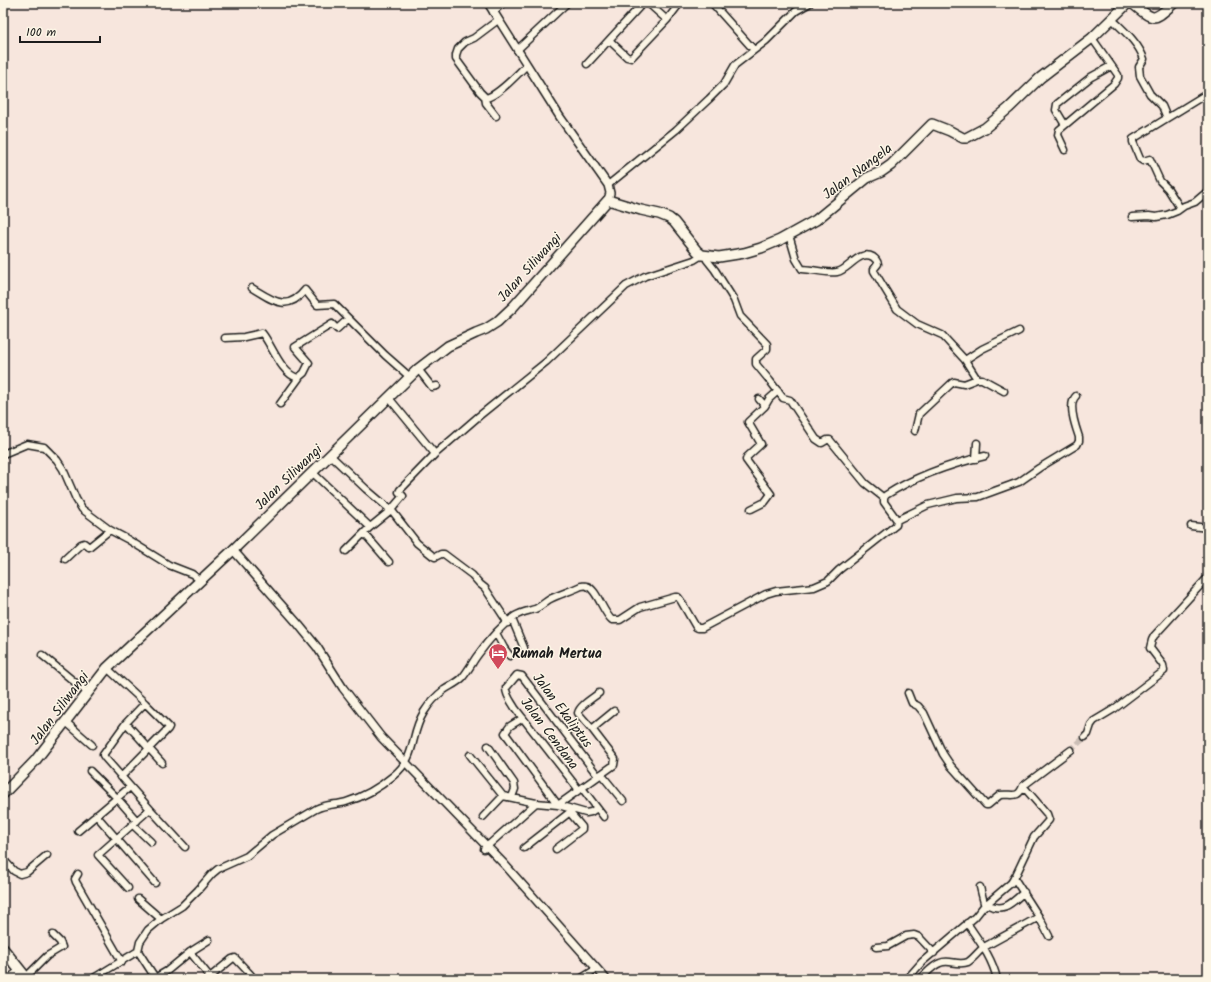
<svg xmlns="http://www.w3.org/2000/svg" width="1211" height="982" font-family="Kalam,sans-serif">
	<rect width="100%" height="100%" fill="#f7e6dd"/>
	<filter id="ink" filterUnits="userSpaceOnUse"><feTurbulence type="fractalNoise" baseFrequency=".025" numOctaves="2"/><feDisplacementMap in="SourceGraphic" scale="8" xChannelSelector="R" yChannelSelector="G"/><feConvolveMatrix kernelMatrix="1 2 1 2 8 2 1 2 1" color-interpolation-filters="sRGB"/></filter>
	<g filter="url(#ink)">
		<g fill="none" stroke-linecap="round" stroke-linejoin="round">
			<path stroke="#cbbeb6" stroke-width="6" stroke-dasharray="6 3" stroke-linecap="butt" d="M1071 750 1085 737"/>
			<defs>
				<path id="minor" d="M648 3 667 20
					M712 3 754 50
					M493 12 503 3
					M1112 19C1124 31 1138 42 1144 59L1139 67 1140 76 1150 94 1162 106 1167 118
					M498 20 474 38 465 42 458 49 456 55V59L480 92 486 98C499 95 517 74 527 65
					M609 40 627 57 631 58 667 20 680 3
					M517 50 567 3
					M587 64 643 3
					M485 97 486 103 496 116
					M1065 125 1056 110 1057 104 1091 77 1111 66
					M1065 150 1058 135 1059 130 1114 84 1118 78V75L1092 38
					M608 185 676 130 709 99 724 84 735 65 766 41 796 11 810 3
					M1180 208 1168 189 1160 181 1150 159 1143 161 1140 159 1133 142V139L1208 93
					M1132 217 1149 216 1156 217 1167 215 1177 211 1184 206 1195 202 1208 191
					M789 235 796 259 802 269C812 269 828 274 837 272 849 270 859 249 873 257 876 259 877 260 878 264L874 269V271L897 309 917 324 942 335 965 360 977 379
					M706 256 707 260 715 270 734 300 740 316 767 344V349L756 359V364L770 381 783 398 790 400 816 439 822 443 827 440H830L865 483 884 498
					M252 288C272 300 287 313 305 290L317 305 334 304 385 355 410 377
					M225 338 244 337 262 333C272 345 281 374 298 378L304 373 309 363 295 347 332 324 337 329 348 319
					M965 360 982 349 1019 331
					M418 369 432 387 437 386
					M389 398 435 454
					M759 399 765 406
					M280 404 299 378
					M915 431 919 414 952 383 954 382 964 384 977 379H982L1004 391
					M3 454 27 444 44 447 57 460 63 469 76 499 82 509 110 530 127 539 169 565 192 574 201 581
					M330 455 366 489 393 512 417 543 433 556 435 557 441 554H444L472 575 480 584 485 588 508 623
					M976 459 977 443
					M312 472 369 526V528L346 551
					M751 509 765 502 771 494 746 460 747 457 761 444 748 422 765 406 769 399 778 391
					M897 520 928 505 957 498 978 497 1019 482 1039 468 1077 445 1079 441V437C1076 428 1067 404 1076 396
					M1191 526 1208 528
					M369 528 391 510 403 496 399 492 400 490 435 454 479 416 546 362 626 286 645 276 694 260 702 255
					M364 533 389 562
					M65 559 81 544 84 543 89 547 110 530
					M512 619 524 648
					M496 633 504 648 510 656
					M42 655 88 693
					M107 668 145 703 126 723 103 755 105 758 150 809 98 855 128 888
					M908 693 912 703 918 706 924 713 943 754 951 766 986 805H988L1000 795C1011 793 1018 800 1023 786
					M523 718 510 726 505 733 558 805
					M66 722 92 745
					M126 723 162 763
					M592 729 614 711
					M1085 737 1088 734 1091 725 1094 721 1114 709 1164 671 1163 665 1150 648 1152 640 1154 636 1208 577
					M488 746 514 783 515 789 512 797
					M470 755 503 796
					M90 771 117 798 137 821
					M601 774 623 801
					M121 777 168 729 169 727 145 703
					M582 788 604 817
					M579 790 515 708C511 701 506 696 506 688L517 675 522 676 598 776
					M503 796 536 803 558 805 586 813 591 812 597 808
					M558 805 614 765 615 759 592 729 578 713C580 705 593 698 599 693
					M150 809 185 847
					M96 815 155 883
					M483 817 503 796
					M133 825 151 842
					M78 831 130 787
					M524 848 570 812
					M484 849 536 803
					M556 849 582 829V827L571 814 569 809
					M3 859 14 871 20 874 27 872 47 855
					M78 874 75 879 76 882 122 962
					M980 887 984 903C1003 913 1010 905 1024 892
					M138 899 161 919
					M1039 917 1049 936
					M967 923C979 941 992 957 997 979
					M876 947 888 946 906 936 914 935 919 937 934 953
					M138 951 156 979
					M190 952 209 940
					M26 977 47 956 62 947 60 942 53 935
					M210 977 232 959 235 958 251 975
					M155 978 167 971 190 952 210 977 207 979
					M8 979 20 970
					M92 979 138 951 140 942 148 930 161 919 182 906 198 890 212 874 218 869 247 856 272 835 316 809C326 804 336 805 346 802 363 797 379 788 393 776 418 756 409 736 424 712 429 704 436 696 444 690 450 686 457 683 462 678 468 671 472 663 477 656 487 642 502 625 515 616 521 612 528 611 535 609 540 607 545 602 550 599 560 594 571 591 581 586 583 586 586 585 587 586 597 589 603 613 612 620H620L640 607 675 597H678L681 601 696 627 698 628H702L766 594 776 591 814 587 828 581 839 570 896 525 897 520 884 502V498L886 495C916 476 951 464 985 456
					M580 979 593 971
					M907 979 922 962 975 917 983 907 1011 883 1016 875 1034 837 1049 820 1047 814 1023 786 1071 750
					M920 979C926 974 932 966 940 963 949 959 958 966 968 962 972 960 979 951 984 947L1039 917 1014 878"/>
				<path id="tertiary" d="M488 3 560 117 608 185 610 193 608 200
					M233 550 299 625 317 647 343 688 381 737 505 865 606 979"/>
				<path id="primary" d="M3 794 35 761 107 668 233 550 418 369 448 346 476 333 486 329 497 322 513 307 608 200 641 210 659 214 669 218 674 222 697 251 702 255 719 257 744 253 761 248 780 240 816 220 867 178 881 172 891 165 932 124 950 131 963 138H966L985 128 1009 108 1040 78 1092 38 1127 4H1133C1155 22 1153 21 1174 3"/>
				<path id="trunk" d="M3 949 27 979"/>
			</defs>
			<use href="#minor" stroke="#1c1c1c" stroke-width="9"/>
			<use href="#tertiary" stroke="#1c1c1c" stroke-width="10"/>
			<use href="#primary" stroke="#1c1c1c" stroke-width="12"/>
			<use href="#trunk" stroke="#1c1c1c" stroke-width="13"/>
			<use href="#minor" stroke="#fcf5e5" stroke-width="6"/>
			<use href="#tertiary" stroke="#fcf5e5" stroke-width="7"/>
			<use href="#primary" stroke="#fcf5e5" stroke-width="9"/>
			<use href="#trunk" stroke="#fcf5e5" stroke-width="10"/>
		</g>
	</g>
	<defs>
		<symbol id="hotel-pin" viewBox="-11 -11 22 30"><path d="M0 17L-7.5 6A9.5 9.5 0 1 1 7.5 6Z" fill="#d1495b" stroke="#fcf5e5"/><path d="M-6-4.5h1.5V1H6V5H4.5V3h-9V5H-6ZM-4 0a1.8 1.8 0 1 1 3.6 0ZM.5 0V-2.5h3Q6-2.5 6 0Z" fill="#fff"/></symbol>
	</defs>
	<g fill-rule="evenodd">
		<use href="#hotel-pin" x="487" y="642" width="22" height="30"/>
	</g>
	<g text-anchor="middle" stroke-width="3" stroke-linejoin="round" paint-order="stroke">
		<g font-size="14" fill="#1c1c1c" stroke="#fcf5e5">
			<text transform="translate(857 171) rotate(-37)" y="5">Jalan Nangela</text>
			<text transform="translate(529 267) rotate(-48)" y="5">Jalan Siliwangi</text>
			<text transform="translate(288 477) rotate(-44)" y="5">Jalan Siliwangi</text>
			<text transform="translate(59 708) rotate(-53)" y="5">Jalan Siliwangi</text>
			<text transform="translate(563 710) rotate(53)" y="5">Jalan Ekaliptus</text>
			<text transform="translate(550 733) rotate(53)" y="5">Jalan Cendana</text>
		</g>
		<g font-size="14" font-weight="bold" fill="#1c1c1c" stroke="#fcf5e5" text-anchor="start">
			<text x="512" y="658">Rumah Mertua</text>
		</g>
	</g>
	<rect width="1211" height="982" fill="none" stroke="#fcf5e5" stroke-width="16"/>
	<rect x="8" y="8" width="1195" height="966" fill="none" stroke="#1c1c1c" stroke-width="1.5" filter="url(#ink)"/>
	<path d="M20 36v6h80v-6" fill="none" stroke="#1c1c1c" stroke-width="2"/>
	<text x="26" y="36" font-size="12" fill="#1c1c1c" stroke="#fcf5e5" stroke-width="3" paint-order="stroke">100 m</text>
</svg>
